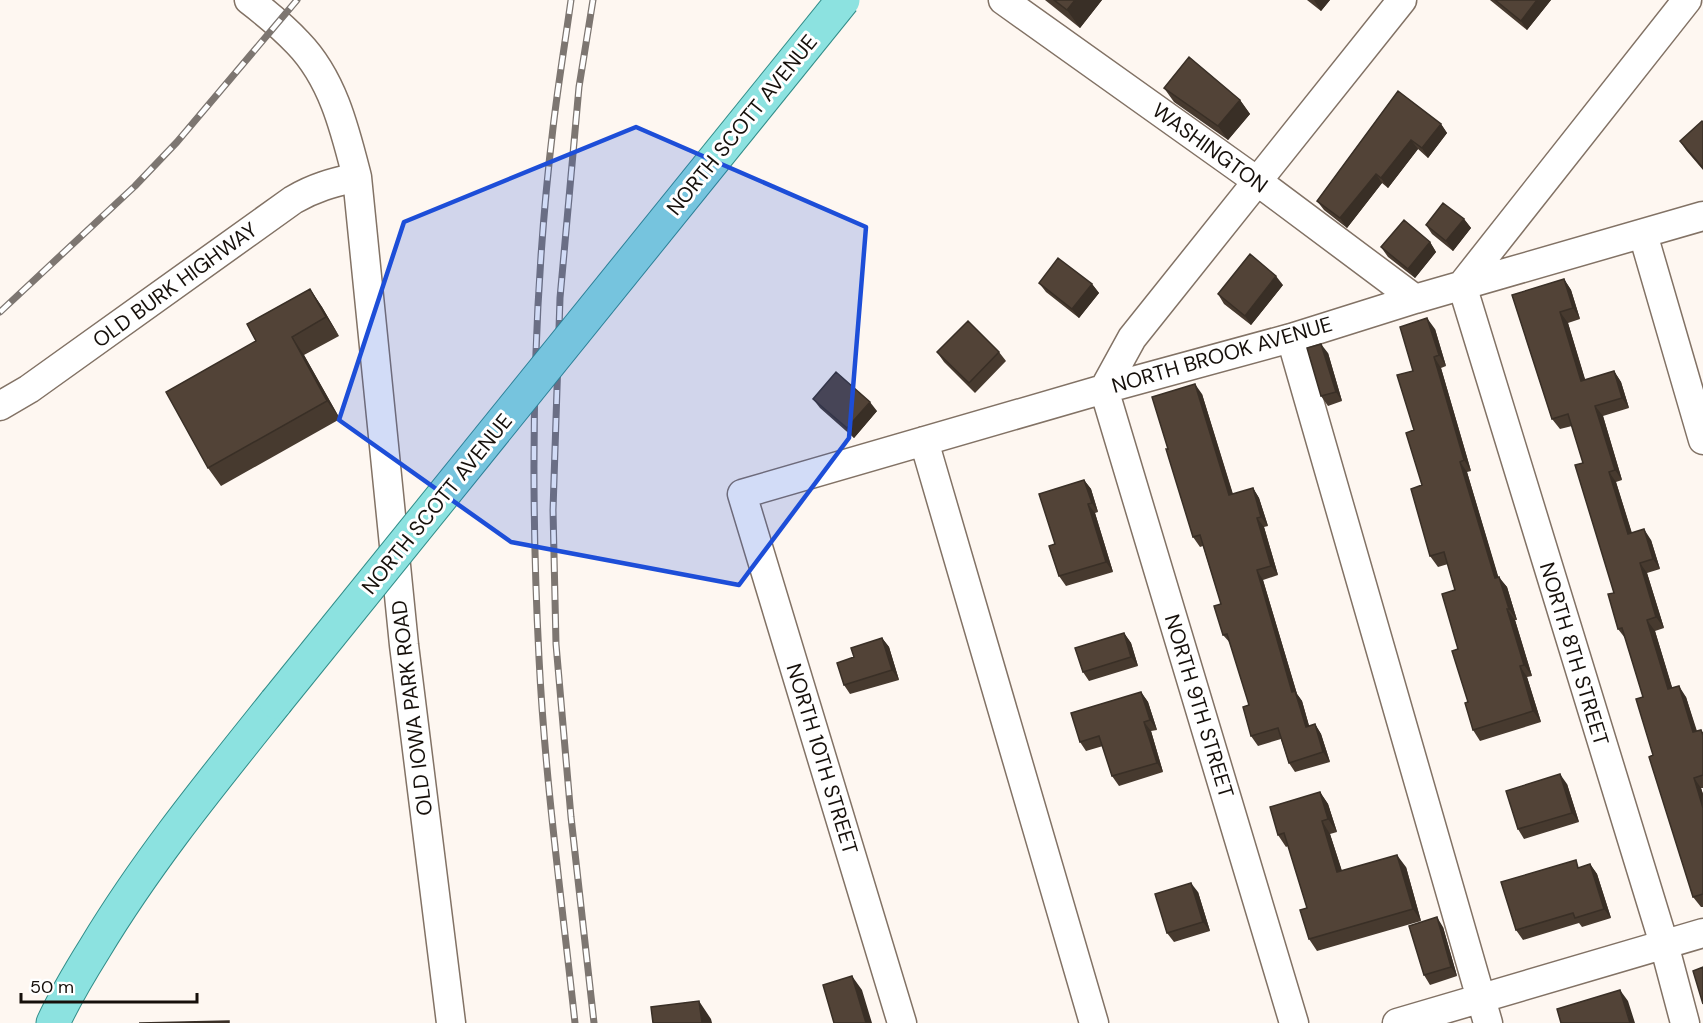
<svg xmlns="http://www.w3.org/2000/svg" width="1703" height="1023" font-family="'DM Sans',sans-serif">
	<rect width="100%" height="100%" fill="#fef7f1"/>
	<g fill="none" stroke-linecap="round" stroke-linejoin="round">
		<defs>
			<path id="minor" d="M249 0C266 13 283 27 298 43 333 79 345 130 357 177L404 645 451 1023
				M1003 0 1257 181 1415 299
				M1643 234 1703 440
				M1291 338 1488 1023
				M0 406 29 389 293 200C315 187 332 183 357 177
				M924 441 1094 1023
				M902 1023 742 494 1104 389 1291 338 1415 299 1703 216
				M1294 1023 1104 389 1132 338 1402 0
				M1397 1023 1703 933
				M1685 1023 1664 944 1462 285 1687 0"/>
			<path id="major" d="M53 1023C65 997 80 972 95 948 148 860 212 782 276 702"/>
		</defs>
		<use href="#minor" stroke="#827265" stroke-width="31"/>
		<use href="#major" stroke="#318c88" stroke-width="35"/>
		<use href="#minor" stroke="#fff" stroke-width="28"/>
		<use href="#major" stroke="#8ce2e0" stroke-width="33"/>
		<defs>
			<path id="rail" d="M571 0C565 43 558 85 553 128 532 303 530 482 539 658 545 780 562 902 575 1023
				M593 0 579 87 560 298 553 510 556 644 571 817 594 1023
				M0 312 135 186 177 142 297 0"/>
		</defs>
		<use href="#rail" stroke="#7d7671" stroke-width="7"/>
		<use href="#rail" stroke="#fff" stroke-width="4.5" stroke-dasharray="14" stroke-linecap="butt"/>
		<defs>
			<path id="major-bridge" d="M276 702 843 0"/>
		</defs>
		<use href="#major-bridge" stroke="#318c88" stroke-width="35" stroke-linecap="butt"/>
		<use href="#major-bridge" stroke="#8ce2e0" stroke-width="33"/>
	</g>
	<path fill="#473a2f" d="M1045 0H1102L1080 28Z
		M1307 0H1330L1321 11Z
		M1490 0H1551L1527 30Z
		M1164 88 1240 100 1250 114 1228 140 1174 102Z
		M1398 91 1441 124 1447 133 1428 158 1418 149 1388 188 1382 183 1347 228 1324 210 1317 201Z
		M1703 122V170L1686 150 1680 141Z
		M1464 219 1471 228 1453 251 1432 234 1426 225Z
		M1430 242 1436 252 1415 278 1388 257 1381 247Z
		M1564 279 1571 290 1580 319 1568 323 1585 380 1614 371 1621 382 1629 408 1603 416 1622 480 1616 482 1632 533 1651 540 1660 569 1647 573 1664 628 1655 631 1672 688 1686 697 1697 731 1703 732V788H1701L1703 794V907H1701L1693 897 1653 755 1643 697 1625 638 1618 629 1614 593 1583 463 1572 426 1560 429 1552 419 1512 295Z
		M1039 283 1092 284 1099 293 1079 318 1046 292Z
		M1283 285 1251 325 1224 304 1218 294Z
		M310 289 322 307 339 336 304 355 340 419 221 486 208 468Z
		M1435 329 1446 366 1441 368 1471 471 1467 472 1498 577 1507 587 1517 620H1515L1532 676 1527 677 1541 722 1480 741 1473 730 1458 649 1455 590 1448 564 1438 567 1430 556 1422 485 1414 430Z
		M937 352H999L1006 361 975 393 944 362Z
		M1328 353 1342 401 1328 406 1321 396Z
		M1202 394 1233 494 1253 488 1259 498 1268 526 1264 527 1278 575 1263 580 1297 694 1302 701 1309 726 1315 724 1321 734 1330 762 1295 772 1289 763 1281 739 1258 746 1251 736 1249 705 1231 644 1223 635 1221 604 1203 546 1200 547 1193 537 1168 449Z
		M813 399 877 411 854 438 820 408Z
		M1084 480 1091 489 1098 512 1095 513 1113 572 1066 586 1059 576 1055 544Z
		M1124 633 1131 643 1138 666 1089 681 1083 672Z
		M882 638 889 647 899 680 850 694 844 685 854 657Z
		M1141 692 1148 702 1157 730 1151 731 1163 772 1119 786 1112 776 1103 746 1086 751 1080 742Z
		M1567 784 1579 822 1524 839 1518 829Z
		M1320 792 1328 804 1337 832 1330 834 1342 871 1406 867 1421 921 1317 951 1309 939 1307 908 1288 846 1286 847 1278 835Z
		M1590 864 1597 874 1611 918 1582 927 1579 923 1523 940 1516 930 1581 867Z
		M1198 892 1210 931 1174 942 1167 933Z
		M1443 927 1457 976 1430 985 1424 975Z"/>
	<path fill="#392f26" d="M1075 0H1102L1080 28 1067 10Z
		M1314 0H1330L1321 11Z
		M1537 0H1551L1527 30 1521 21Z
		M1240 100 1250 114 1228 140 1218 126Z
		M1441 124 1447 133 1428 158 1422 148Z
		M1411 140 1418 149 1388 188 1381 178Z
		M1376 174 1382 183 1347 228 1340 218Z
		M1464 219 1471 228 1453 251 1446 241Z
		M1430 242 1436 252 1415 278 1408 269Z
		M1276 276 1283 285 1251 325 1245 316Z
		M1564 279 1571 290 1580 319 1573 308Z
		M1092 284 1099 293 1079 318 1072 309Z
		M310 289 322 307 339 336 326 317Z
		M1560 312 1568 323 1589 392 1581 381Z
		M1427 318 1435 329 1446 366 1439 355Z
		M292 337 304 355 340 419 327 401Z
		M1321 344 1328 353 1342 401 1336 392Z
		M1434 357 1441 368 1471 471 1464 460Z
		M1614 371 1621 382 1629 408 1622 398Z
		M1195 384 1202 394 1236 505 1229 495Z
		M870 402 877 411 854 438 847 428Z
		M1595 406 1603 416 1622 480 1615 470Z
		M1460 462 1467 472 1502 589 1495 578Z
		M1609 472 1616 482 1635 544 1628 534Z
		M1084 480 1091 489 1098 512 1092 503Z
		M1253 488 1259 498 1268 526 1261 517Z
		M1088 504 1095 513 1113 572 1106 562Z
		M1257 518 1264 527 1278 575 1271 566Z
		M1644 529 1651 540 1660 569 1653 559Z
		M1640 563 1647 573 1664 628 1656 617Z
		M1257 570 1263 580 1297 694 1302 701 1312 736 1306 727 1292 692Z
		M1499 577 1507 587 1517 620 1509 609Z
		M1507 609 1515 620 1532 676 1524 665Z
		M1647 620 1655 631 1676 700 1668 689Z
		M1124 633 1131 643 1138 666 1131 657Z
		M882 638 889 647 899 680 892 670Z
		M1520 666 1527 677 1541 722 1533 711Z
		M1679 686 1686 697 1700 743 1693 732Z
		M1141 692 1148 702 1157 730 1150 720Z
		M1144 722 1151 731 1163 772 1157 763Z
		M1315 724 1321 734 1330 762 1323 752Z
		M1560 774 1567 784 1579 822 1572 813Z
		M1694 778 1701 788 1703 794V808Z
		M1320 792 1328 804 1337 832 1328 819Z
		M1322 821 1330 834 1346 884 1337 872Z
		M1397 855 1406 867 1421 921 1413 909Z
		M1590 864 1597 874 1611 918 1604 909Z
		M1191 883 1198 892 1210 931 1203 922Z
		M1437 917 1443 927 1457 976 1451 967Z
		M852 976 862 990 872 1023H866Z
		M1620 990 1628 1001 1635 1023H1630Z
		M699 1001 711 1019 712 1023H702Z"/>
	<path fill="#524337" stroke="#392f26" stroke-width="1.5" d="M1054 0H1075L1067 10Z
		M1495 0H1537L1521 21Z
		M1189 57 1240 100 1218 126 1164 88Z
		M1398 91 1441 124 1422 148 1411 140 1381 178 1376 174 1340 218 1317 201Z
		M1702 121 1703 122V168L1680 141Z
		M1443 203 1464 219 1446 241 1426 225Z
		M1404 220 1430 242 1408 269 1381 247Z
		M1250 254 1276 276 1245 316 1218 294Z
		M1058 258 1092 284 1072 309 1039 283Z
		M1564 279 1573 308 1560 312 1581 381 1614 371 1622 398 1595 406 1615 470 1609 472 1628 534 1644 529 1653 559 1640 563 1656 617 1647 620 1668 689 1679 686 1693 732 1701 730 1703 735V775L1694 778 1703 808V894L1693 897 1649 757 1653 755 1636 699 1643 697 1622 628 1618 629 1608 594 1614 593 1575 465 1583 463 1568 414 1552 419 1512 295Z
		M310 289 326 317 292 337 327 401 208 468 166 392 256 341 247 324Z
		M1427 318 1439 355 1434 357 1464 460 1460 462 1495 578 1499 577 1509 609H1507L1524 665 1520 666 1533 711 1473 730 1465 703 1468 702 1452 651 1458 649 1442 594 1455 590 1444 552 1430 556 1411 489 1422 485 1406 433 1414 430 1397 375 1413 371 1400 327Z
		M968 321 999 352 969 383 937 352Z
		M1321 344 1336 392 1321 396 1307 348Z
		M836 372 870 402 847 428 813 399Z
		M1195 384 1229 495 1253 488 1261 517 1257 518 1271 566 1257 570 1292 692 1295 691 1306 727 1315 724 1323 752 1289 763 1278 728 1251 736 1243 707 1249 705 1227 634 1223 635 1214 606 1221 604 1200 535 1193 537 1166 449H1168L1152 397Z
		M1084 480 1092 503 1088 504 1106 562 1059 576 1049 546 1055 544 1039 494Z
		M1124 633 1131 657 1083 672 1075 648Z
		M882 638 892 670 844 685 837 663 854 657 851 648Z
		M1141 692 1150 720 1144 722 1157 763 1112 776 1099 736 1080 742 1071 713Z
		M1560 774 1572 813 1518 829 1506 791Z
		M1320 792 1328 819 1322 821 1337 872 1397 855 1413 909 1309 939 1300 910 1307 908 1284 833 1278 835 1270 807Z
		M1576 860 1578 868 1590 864 1604 909 1575 918 1573 913 1516 930 1501 882Z
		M1191 883 1203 922 1167 933 1155 894Z
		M1437 917 1451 967 1424 975 1409 926Z
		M1703 967V1004L1693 971Z
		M852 976 866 1023H834L823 985Z
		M1620 990 1630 1023H1561L1557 1009Z
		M699 1001 702 1023H653L651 1007Z
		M229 1021V1023H139Z"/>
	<path fill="#1d4ed8" fill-opacity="0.2" stroke="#1d4ed8" stroke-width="4.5" stroke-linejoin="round" d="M636 127 866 227 849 438 739 585 511 542 339 420 404 222Z"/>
	<g text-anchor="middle" stroke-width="6" stroke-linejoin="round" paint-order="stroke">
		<g font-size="21" fill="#16100b" stroke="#fff">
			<text transform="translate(742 125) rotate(-51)" y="7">NORTH SCOTT AVENUE</text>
			<text transform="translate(1210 148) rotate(36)" y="7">WASHINGTON</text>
			<text transform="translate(175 285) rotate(-36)" y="7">OLD BURK HIGHWAY</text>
			<text transform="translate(1222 355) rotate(-16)" y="7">NORTH BROOK AVENUE</text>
			<text transform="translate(437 504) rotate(-51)" y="7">NORTH SCOTT AVENUE</text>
			<text transform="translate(1574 654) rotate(73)" y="7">NORTH 8TH STREET</text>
			<text transform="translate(1199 706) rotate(73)" y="7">NORTH 9TH STREET</text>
			<text transform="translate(412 708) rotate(-97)" y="7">OLD IOWA PARK ROAD</text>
			<text transform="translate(822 759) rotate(73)" y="7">NORTH 10TH STREET</text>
		</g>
	</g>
	<path d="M21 993v9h176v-9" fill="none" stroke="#16100b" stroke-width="3"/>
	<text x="30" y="993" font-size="18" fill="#16100b" stroke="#ffffff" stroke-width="4.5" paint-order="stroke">50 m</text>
</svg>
